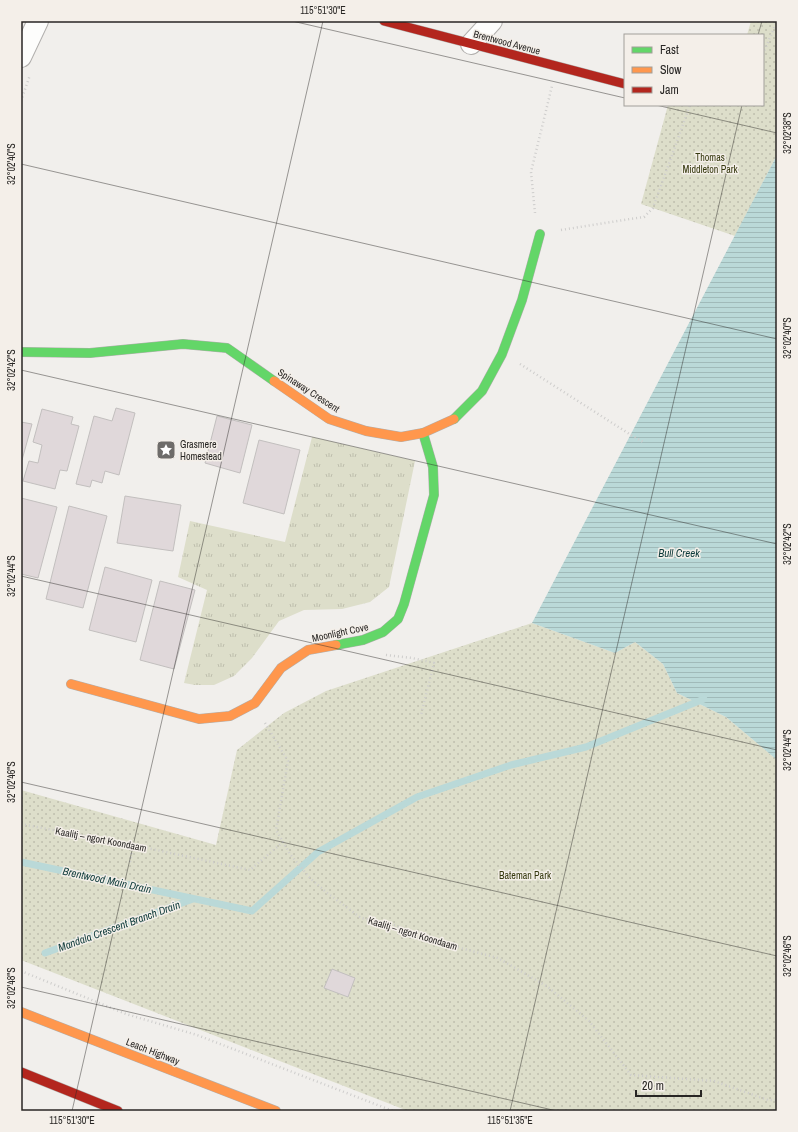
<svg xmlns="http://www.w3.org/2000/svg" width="798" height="1132" font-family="'Archivo Narrow',sans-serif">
	<defs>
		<pattern id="grass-tufts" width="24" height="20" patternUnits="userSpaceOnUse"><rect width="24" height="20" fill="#dddeca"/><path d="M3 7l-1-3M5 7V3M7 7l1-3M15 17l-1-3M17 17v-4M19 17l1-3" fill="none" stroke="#bebead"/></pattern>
		<pattern id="park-dots" width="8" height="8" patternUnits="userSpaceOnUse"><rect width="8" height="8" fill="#dddeca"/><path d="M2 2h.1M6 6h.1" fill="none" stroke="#bebead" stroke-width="1.8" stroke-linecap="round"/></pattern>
		<pattern id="water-rules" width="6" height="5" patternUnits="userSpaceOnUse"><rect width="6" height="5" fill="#bad9d8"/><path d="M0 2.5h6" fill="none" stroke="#a0bab9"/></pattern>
	</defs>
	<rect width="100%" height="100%" fill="#f1efec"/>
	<path fill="url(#grass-tufts)" d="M312 437 415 461 389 587 370 602 342 609 304 610 279 621 252 658 234 676 214 685H195L184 683 207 590 178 577 190 521 285 542Z"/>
	<path fill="url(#park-dots)" d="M751 21H777V155L735 236 641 204 668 105H763V35H747Z
		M532 623 615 653 635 642 663 664 677 693 726 717 777 760V1111H408L21 960V790L216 845 237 750 284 713 326 691Z"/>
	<path fill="url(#water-rules)" d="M777 155V760L726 717 677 693 663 664 635 642 615 653 532 623Z"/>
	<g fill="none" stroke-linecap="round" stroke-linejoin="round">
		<path stroke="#bad9d8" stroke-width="7" d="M21 862 252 911 318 852 417 797 511 765 586 747 704 699
			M45 953 193 899"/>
	</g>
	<path fill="#e0d8da" stroke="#c2bfbe" d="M116 408 135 413 119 475 105 471 102 483 92 480 90 487 76 484 94 416 112 421Z
		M42 409 73 417 71 424 79 426 67 471 60 470 55 489 23 481 29 461 38 463 42 445 33 442Z
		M217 416 252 425 240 473 205 463Z
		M21 422 32 424 22 460H21Z
		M259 440 300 450 284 514 243 503Z
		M125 496 181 505 173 551 117 543Z
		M21 498 57 507 38 578 21 574Z
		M69 506 107 516 83 608 46 599Z
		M105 567 152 580 136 642 89 630Z
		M160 581 195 590 174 669 140 660Z
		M332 969 355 978 348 997 324 988Z"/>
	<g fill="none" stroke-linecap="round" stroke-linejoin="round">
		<defs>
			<path id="street" d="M471 44 492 21
				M21 57 38 21"/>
			<path id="fast" d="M21 352 90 353 183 344 227 348 274 381
				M454 419 482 391 502 354 522 300 540 234
				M336 645 363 640 383 632 398 619 404 604 434 495 433 467 423 433"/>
			<path id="slow" d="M274 381 329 419 366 431 401 437 423 433 454 419
				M71 684 199 719 230 716 255 703 281 668 308 650 336 645
				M21 1012 276 1111"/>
			<path id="jam" d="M384 21 625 84
				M21 1072 118 1111"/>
		</defs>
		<use href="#street" stroke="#b1afad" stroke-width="22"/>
		<use href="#fast" stroke="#b1afad" stroke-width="10"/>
		<use href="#slow" stroke="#b1afad" stroke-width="10"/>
		<use href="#jam" stroke="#b1afad" stroke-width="10"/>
		<path stroke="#cecdcc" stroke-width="2.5" stroke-dasharray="1 3" stroke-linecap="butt" d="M763 54 777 21
			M21 101 30 75
			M535 213 531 172 552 86
			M561 230 630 219 644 217 653 208 690 105
			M520 364 631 435 645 443
			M386 655 412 658 434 663 421 715
			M265 723 288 761 276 830 290 854 309 877 326 892 361 918 394 925 434 941 498 958 548 987 589 1021 631 1075 714 1081 768 1100H777
			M21 824 133 845 250 870 283 842
			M130 862 133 845
			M21 971 126 1014 197 1035 393 1111"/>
		<use href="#street" stroke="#fdfdfc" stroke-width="20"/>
		<use href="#fast" stroke="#63d668" stroke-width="9"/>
		<use href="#slow" stroke="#ff974d" stroke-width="9"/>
		<use href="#jam" stroke="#b3261e" stroke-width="9"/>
	</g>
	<path fill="none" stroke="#282624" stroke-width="1" stroke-opacity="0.45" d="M292 21 625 98M758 35 762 21M656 105 777 133M21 164 777 339M21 370 777 544M21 576 777 750M21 782 777 956M21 987 557 1111M72 1111 323 21M510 1111 742 105"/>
	<defs>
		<symbol id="sight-square" viewBox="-11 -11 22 22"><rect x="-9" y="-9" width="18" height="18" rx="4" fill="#6e6c6a" stroke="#f4efe9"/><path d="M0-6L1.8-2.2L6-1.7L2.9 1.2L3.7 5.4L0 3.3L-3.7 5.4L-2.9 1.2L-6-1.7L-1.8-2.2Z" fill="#fff"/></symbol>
	</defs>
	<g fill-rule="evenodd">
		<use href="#sight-square" x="155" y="439" width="22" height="22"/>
	</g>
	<g text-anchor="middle" stroke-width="3" stroke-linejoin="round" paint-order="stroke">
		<g font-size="10" fill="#282624" stroke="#f4efe9">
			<text transform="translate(507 42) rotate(15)" y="4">Brentwood Avenue</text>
			<text transform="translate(309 390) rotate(33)" y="4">Spinaway Crescent</text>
			<text transform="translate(340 632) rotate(-12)" y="4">Moonlight Cove</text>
			<text transform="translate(101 839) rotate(11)" y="4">Kaalitj – ngort Koondaam</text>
			<text transform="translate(413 933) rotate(17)" y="4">Kaalitj – ngort Koondaam</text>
			<text transform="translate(153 1051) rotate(21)" y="4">Leach Highway</text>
		</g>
		<g font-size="10" fill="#36390e" stroke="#f4efe9">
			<text x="710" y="161">Thomas<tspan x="710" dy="12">Middleton Park</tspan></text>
			<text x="525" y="879">Bateman Park</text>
		</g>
		<g font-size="10" fill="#282624" stroke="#f4efe9" text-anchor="start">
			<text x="180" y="448">Grasmere<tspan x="180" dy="12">Homestead</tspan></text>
		</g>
		<g font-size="11" font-style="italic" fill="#0d3a3a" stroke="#f4efe9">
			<text x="679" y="557">Bull Creek</text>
			<text transform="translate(107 880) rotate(12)" y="4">Brentwood Main Drain</text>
			<text transform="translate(119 926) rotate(-20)" y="4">Mandala Crescent Branch Drain</text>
		</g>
	</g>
	<rect width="798" height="1132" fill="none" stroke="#f4efe9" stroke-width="44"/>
	<rect x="624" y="34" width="140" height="72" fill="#f4efe9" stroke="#a29f9a"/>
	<rect x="632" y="47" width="20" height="6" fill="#63d668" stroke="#a29f9a"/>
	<text x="660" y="54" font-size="12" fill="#282624">Fast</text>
	<rect x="632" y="67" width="20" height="6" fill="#ff974d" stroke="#a29f9a"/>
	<text x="660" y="74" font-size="12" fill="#282624">Slow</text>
	<rect x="632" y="87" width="20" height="6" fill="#b3261e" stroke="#a29f9a"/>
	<text x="660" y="94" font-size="12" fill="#282624">Jam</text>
	<path d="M636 1090v6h65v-6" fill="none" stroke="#282624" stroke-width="2"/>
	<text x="642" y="1090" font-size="12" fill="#282624" stroke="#f4efe9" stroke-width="3" paint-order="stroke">20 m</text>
	<rect x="22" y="22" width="754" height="1088" fill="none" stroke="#282624" stroke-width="1.5"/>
	<g font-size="10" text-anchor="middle" fill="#282624">
		<text x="323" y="14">115°51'30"E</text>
		<text transform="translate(787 133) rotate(-90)" y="4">32°02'38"S</text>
		<text transform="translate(11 164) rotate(-90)" y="4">32°02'40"S</text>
		<text transform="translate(787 338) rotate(-90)" y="4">32°02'40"S</text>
		<text transform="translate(11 370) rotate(-90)" y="4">32°02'42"S</text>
		<text transform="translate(787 544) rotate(-90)" y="4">32°02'42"S</text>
		<text transform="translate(11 576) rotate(-90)" y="4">32°02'44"S</text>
		<text transform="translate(787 750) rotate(-90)" y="4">32°02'44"S</text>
		<text transform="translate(11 782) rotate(-90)" y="4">32°02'46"S</text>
		<text transform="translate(787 956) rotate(-90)" y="4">32°02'46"S</text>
		<text transform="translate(11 988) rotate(-90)" y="4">32°02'48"S</text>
		<text x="72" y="1124">115°51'30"E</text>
		<text x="510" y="1124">115°51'35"E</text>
	</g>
</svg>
